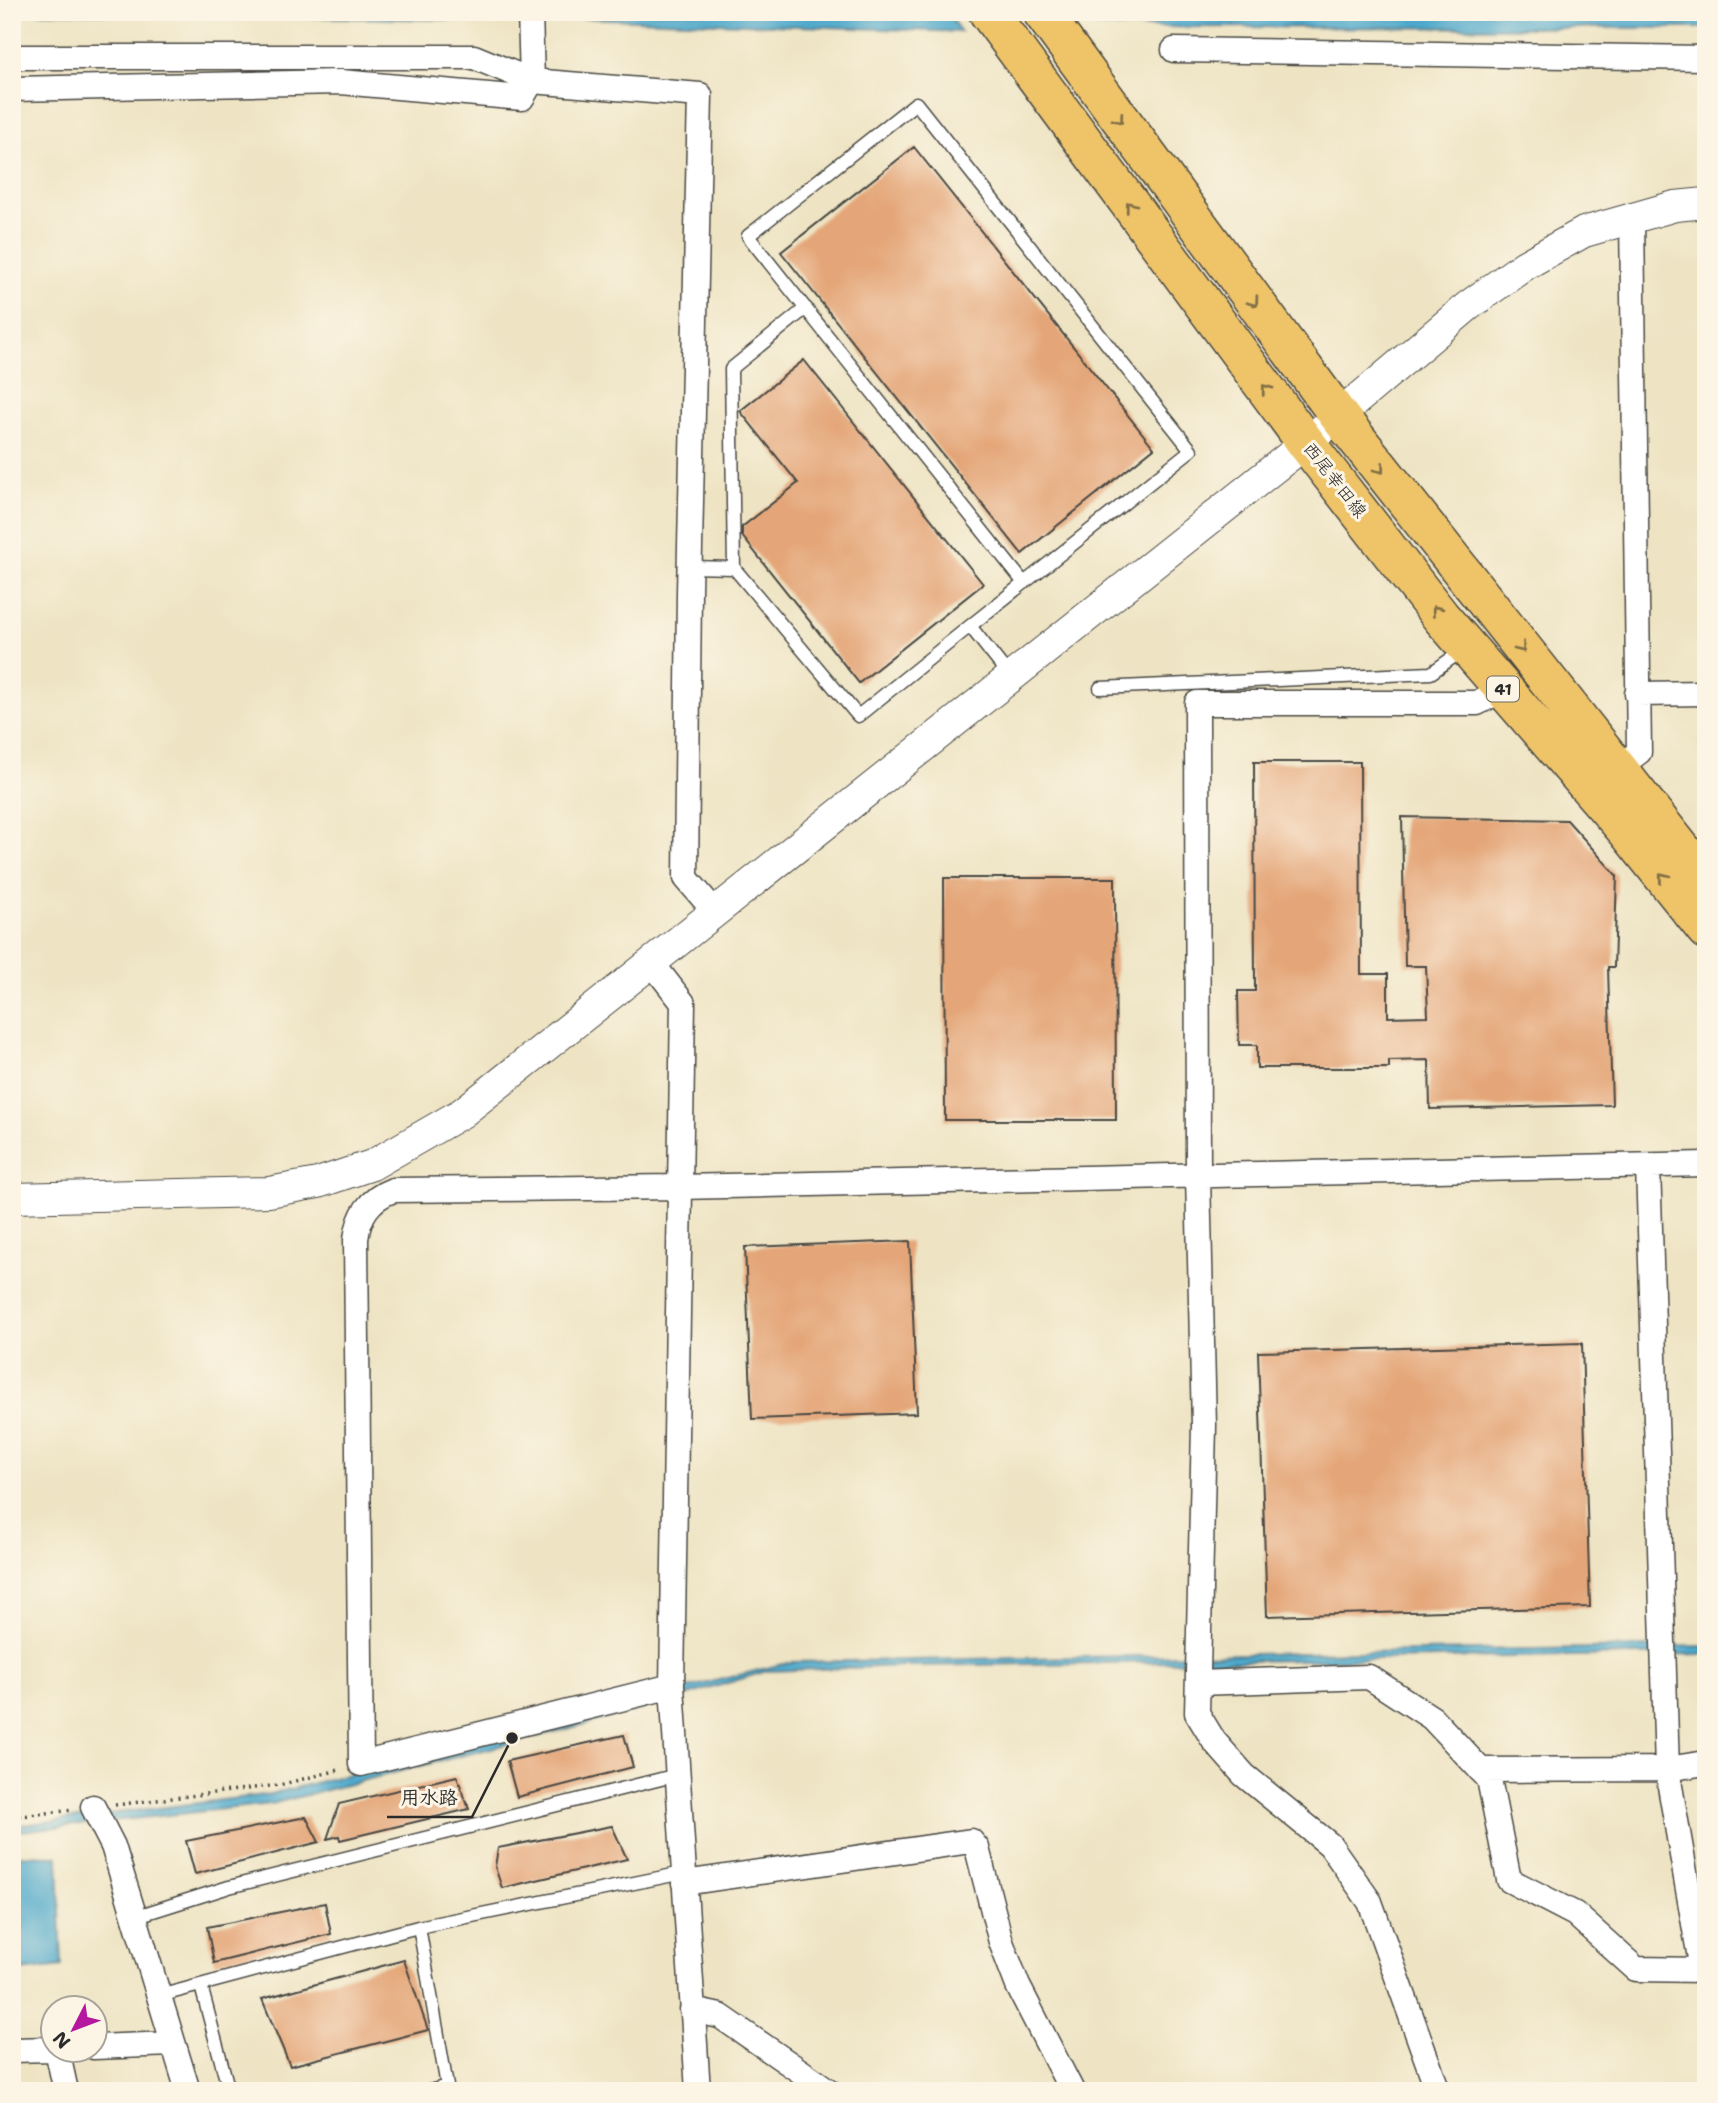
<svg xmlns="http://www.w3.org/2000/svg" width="1718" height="2103" font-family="'Shantell Sans','Klee One',sans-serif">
	<rect width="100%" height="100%" fill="#fcf5e5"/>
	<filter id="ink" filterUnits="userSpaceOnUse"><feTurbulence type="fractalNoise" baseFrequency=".0143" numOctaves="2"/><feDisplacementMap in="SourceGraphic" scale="14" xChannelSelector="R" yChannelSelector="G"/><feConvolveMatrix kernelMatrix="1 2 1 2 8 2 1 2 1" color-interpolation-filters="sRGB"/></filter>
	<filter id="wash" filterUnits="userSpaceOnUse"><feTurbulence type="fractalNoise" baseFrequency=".00686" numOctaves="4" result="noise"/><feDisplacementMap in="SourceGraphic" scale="28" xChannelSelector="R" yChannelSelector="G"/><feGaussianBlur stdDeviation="1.57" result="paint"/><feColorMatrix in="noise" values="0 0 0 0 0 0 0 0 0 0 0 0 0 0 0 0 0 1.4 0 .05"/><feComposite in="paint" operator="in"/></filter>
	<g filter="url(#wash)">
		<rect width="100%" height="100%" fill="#eee4c4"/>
		<path fill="#4da8cb" stroke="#3c6a7b" stroke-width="2" d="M12 12H519L518 21Z
			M553 12H946L961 32 553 17Z
			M1087 12H1706V28L1097 27Z
			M1706 1646V1654L903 1666 767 1671 633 1712 271 1804 12 1832V1826L271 1794 790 1662Z
			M12 1855 58 1856 62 1966 12 1972Z"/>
		<g id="blocks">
			<path fill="#e4a678" d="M914 147 1154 448 1022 554 781 252Z
				M804 360 983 584 859 683 742 536V527L798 483 740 411Z
				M1254 762H1360L1361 974H1388V1017L1428 1016 1426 966H1405L1402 817 1567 820 1617 876 1614 967H1608L1612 1105 1430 1109 1429 1060 1389 1061V1068H1257V1045H1239L1238 991H1255Z
				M944 878H1115L1116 1120H945Z
				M910 1241 917 1413 752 1419 745 1247Z
				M1582 1343 1590 1607 1267 1616 1258 1352Z
				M624 1735 633 1767 517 1797 507 1761Z
				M457 1776 469 1809 340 1840 339 1836 327 1839 339 1804Z
				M306 1817 319 1842 195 1874 186 1841Z
				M612 1826 627 1859 502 1888 495 1867 498 1848Z
				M325 1903 331 1934 214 1963 207 1927Z
				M404 1960 428 2030 290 2066 262 1999Z"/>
		</g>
	</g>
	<g filter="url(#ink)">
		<use href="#blocks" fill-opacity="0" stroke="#484742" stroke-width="2"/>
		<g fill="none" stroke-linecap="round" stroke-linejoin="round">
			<defs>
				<path id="service" d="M806 308 731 369 734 568 858 716 970 626
					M689 567 734 568
					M1011 678 970 626 1191 450 916 103 748 236 1024 583
					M1100 688 1431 673 1463 650
					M134 1917 229 1887 677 1775
					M419 1927 447 2086 430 2091
					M201 1986 229 2091
					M159 1996 418 1927 683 1873"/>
				<path id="minor" d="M1174 50 1706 58
					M12 57H474L532 81 700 95 689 592 686 878 716 913
					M12 89 341 82 522 98 532 81 530 12
					M1637 694 1706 693
					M1616 769 1639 752 1632 217
					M652 963 683 1003 672 1686 698 2091
					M1648 1166 1667 1769 1702 1970 1706 1973
					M1198 1683 1369 1677 1432 1718 1489 1779 1509 1880 1575 1914 1636 1969 1702 1970
					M672 1686 361 1764 356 1239C359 1215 369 1199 393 1190L679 1187 1706 1164
					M1480 1770 1667 1769 1706 1763
					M93 1807 113 1846 188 2091
					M684 1883 971 1841 977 1848 1001 1942 1018 1986 1072 2091
					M692 2010 720 2016 829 2091
					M94 2047 173 2044
					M12 2050 52 2049
					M57 2050 66 2091
					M1438 2091 1370 1902 1330 1845 1244 1775 1214 1741 1197 1713 1204 1426 1198 1176 1197 703H1477L1504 689"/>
				<path id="tertiary" d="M12 1198 269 1192 318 1183 372 1165 462 1113 1306 443 1468 306 1525 265 1584 232 1675 206 1706 203"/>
				<path id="primary" d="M988 12 1306 443 1441 617 1626 830 1706 930
					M1042 12 1338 415 1706 880"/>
			</defs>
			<use href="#service" stroke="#484742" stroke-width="15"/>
			<use href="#minor" stroke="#484742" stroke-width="27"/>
			<use href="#tertiary" stroke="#484742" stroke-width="32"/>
			<use href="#primary" stroke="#484742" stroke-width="41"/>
			<path stroke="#484742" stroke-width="3.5" stroke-dasharray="2 5" stroke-linecap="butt" d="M115 1805 279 1785 339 1770
				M12 1817 73 1810"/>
			<use href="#service" stroke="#fff" stroke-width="12"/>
			<use href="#minor" stroke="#fff" stroke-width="24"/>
			<use href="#tertiary" stroke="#fff" stroke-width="30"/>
			<use href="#primary" stroke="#efc469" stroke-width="38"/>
		</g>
		<defs><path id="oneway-chevron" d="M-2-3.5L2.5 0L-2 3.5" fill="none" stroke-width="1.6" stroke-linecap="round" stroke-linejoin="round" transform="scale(1.75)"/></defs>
		<g stroke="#837047">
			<use href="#oneway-chevron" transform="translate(1119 119) rotate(53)"/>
			<use href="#oneway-chevron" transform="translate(1130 206) rotate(-127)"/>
			<use href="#oneway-chevron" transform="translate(1254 302) rotate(54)"/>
			<use href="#oneway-chevron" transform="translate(1266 389) rotate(-127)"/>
			<use href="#oneway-chevron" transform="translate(1380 469) rotate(52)"/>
			<use href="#oneway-chevron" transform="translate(1436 610) rotate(-129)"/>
			<use href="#oneway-chevron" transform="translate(1521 648) rotate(52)"/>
			<use href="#oneway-chevron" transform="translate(1663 877) rotate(-129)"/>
		</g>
	</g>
	<g text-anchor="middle" stroke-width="6" stroke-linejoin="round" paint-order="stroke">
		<rect fill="#fcf5e5" stroke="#6a6863" stroke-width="2" x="1487" y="676.5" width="32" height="25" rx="5"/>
		<g font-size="16" font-weight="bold" fill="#2b2b2b">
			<text x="1503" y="695">41</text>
		</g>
		<g font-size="18" fill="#2b2b2b" stroke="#fcf5e5">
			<text transform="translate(1335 480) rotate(52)" y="6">西尾幸田線</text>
		</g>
	</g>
	<path fill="none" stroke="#2b2b2b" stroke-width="2.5" d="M512 1738L472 1817H387"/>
	<circle fill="#2b2b2b" stroke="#fcf5e5" stroke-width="2.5" cx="512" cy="1738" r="7"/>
	<g font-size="19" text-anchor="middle" font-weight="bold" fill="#2b2b2b" stroke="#fcf5e5" stroke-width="6" stroke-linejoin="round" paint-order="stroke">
		<text x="429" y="1804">用水路</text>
	</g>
	<rect width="1718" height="2103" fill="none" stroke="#fcf5e5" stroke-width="42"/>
	<g transform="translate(74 2029) rotate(228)"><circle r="33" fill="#fcf5e5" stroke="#a8a49b" stroke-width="2"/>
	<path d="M0-5L12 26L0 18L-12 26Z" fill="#b5179e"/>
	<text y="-10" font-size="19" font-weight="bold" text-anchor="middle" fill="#2b2b2b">N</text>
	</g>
</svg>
